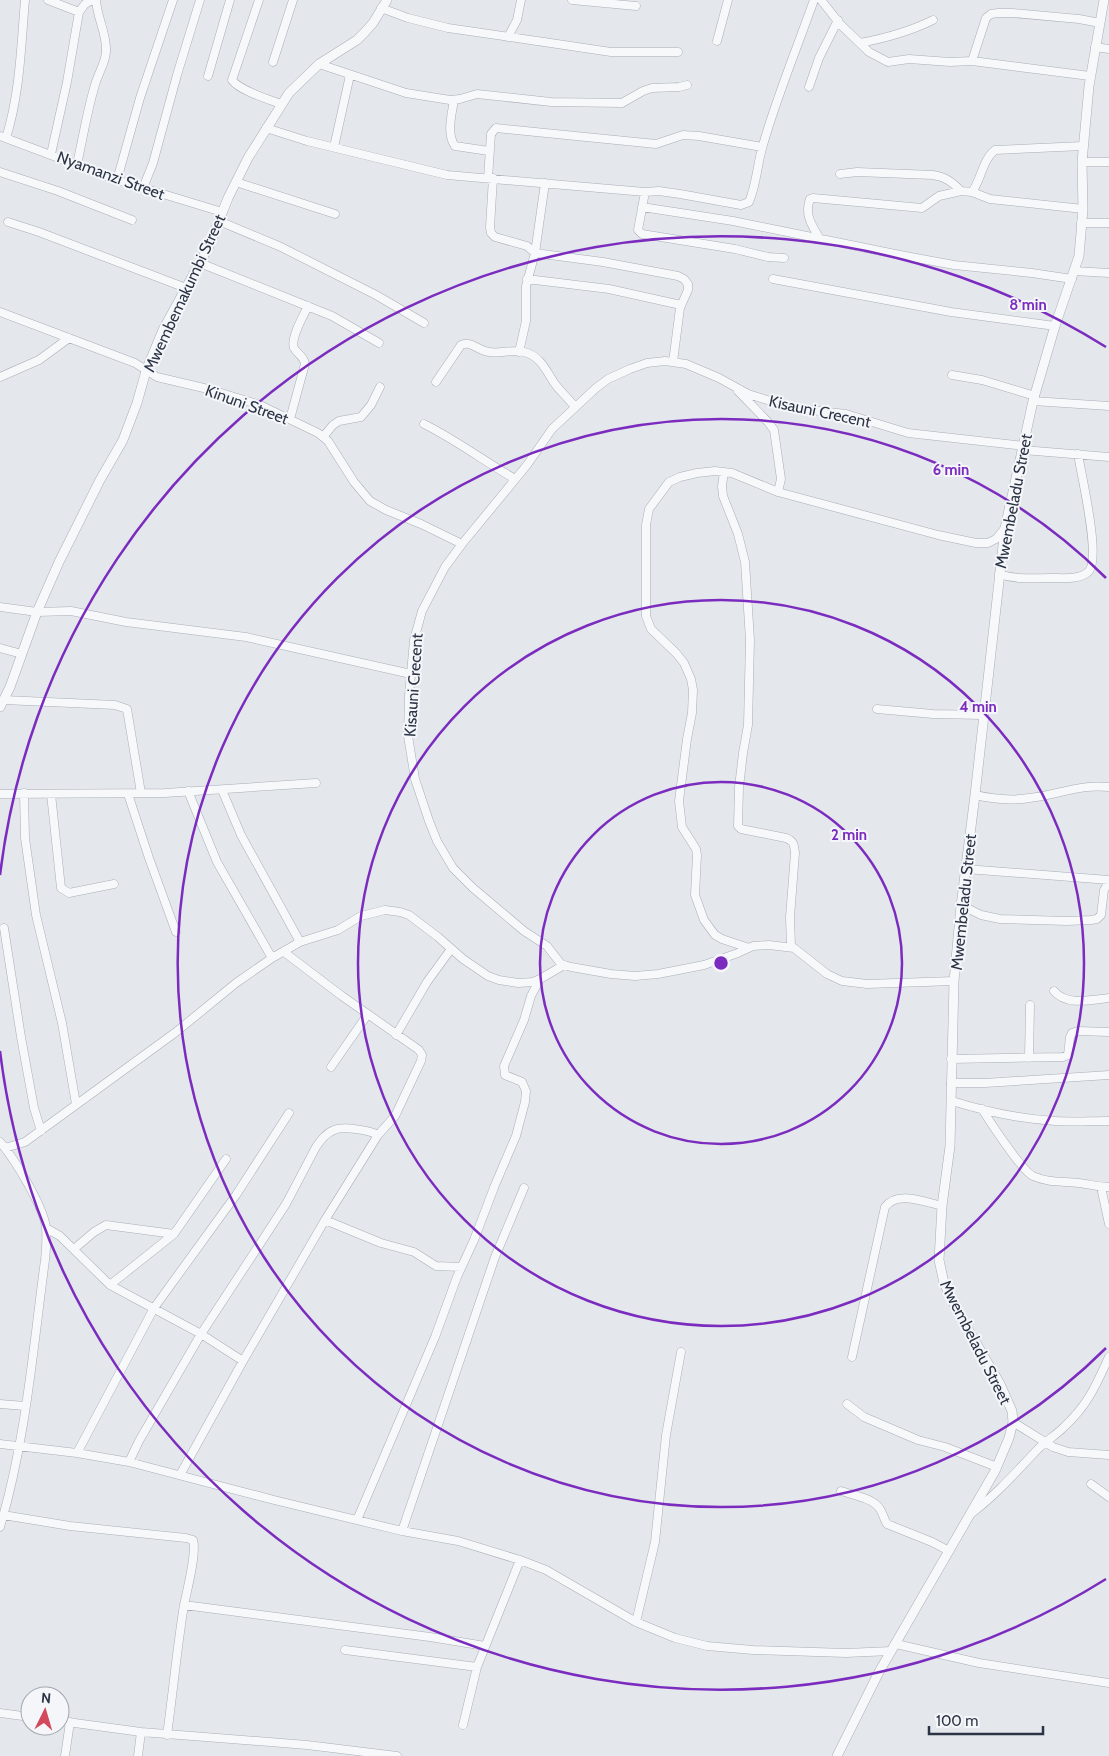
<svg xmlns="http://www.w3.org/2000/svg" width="1109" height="1756" font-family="Cabin,sans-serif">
	<rect width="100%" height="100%" fill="#e4e7ec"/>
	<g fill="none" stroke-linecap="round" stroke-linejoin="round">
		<defs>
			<path id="minor" d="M48 0 79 12
				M259 0 232 80C240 91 268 99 281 104
				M572 0 636 6
				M821 0 840 24 869 52 888 62 909 59 950 62 972 61 1090 76
				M381 8 408 18 448 28 537 41 611 52H678
				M508 37 517 20 521 0
				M717 41 728 0
				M860 43C886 38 909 32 933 20
				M1095 47 1109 49
				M972 61 986 18 991 14 998 13H1012L1079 19 1100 23
				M273 62 293 0
				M319 64 406 93 450 100 460 99 477 94 551 102 622 103 643 91 652 88 679 87 687 85
				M208 76 230 0
				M809 87 819 58 838 20
				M454 100C452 113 446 134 455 146L489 151
				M266 128 307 141 447 175 645 192 659 191 680 194 741 205 749 202C757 183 757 164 763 145 777 96 797 48 814 0
				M0 136 117 180 222 212
				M6 138C20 94 21 46 25 0
				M334 147 350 75
				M51 154 67 82 79 12 85 4 92 0
				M1082 162H1109
				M77 164C83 138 87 111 95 85 98 73 107 61 106 49 106 32 97 17 96 0
				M0 172 58 191 132 220
				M840 174 857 172 933 175C946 177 952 182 961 191
				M488 178 491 134 496 128 656 144 683 135 699 136 762 147
				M493 178 490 227 491 233 495 237 527 246 535 253 603 262 678 276 684 279 688 284V290L680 308 673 362
				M117 180 140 98 173 0
				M236 182 335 214
				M143 188 153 163 177 75 200 0
				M645 192 638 230 642 234 735 249 768 257 784 258
				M972 192C981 180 983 159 995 150L1083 146
				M642 207 733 221 900 255 954 265 1032 273 1072 279
				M219 221 281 247 376 295 424 323
				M8 222 39 232 186 288
				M1081 223H1109
				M820 239C812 226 804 214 810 199L813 198 922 208 939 196 961 191 972 192 990 199 1083 209
				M200 263 332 316 379 343
				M1074 271 1109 273
				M527 279 609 289 681 305
				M773 279 951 312 1055 326
				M0 312 135 363 157 377 208 389 260 405 318 433 328 441 354 482 370 501 386 510 421 524 462 544
				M519 352 526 321V286L535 253 545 183
				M952 375 982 380 1035 396
				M0 377 39 360 69 338
				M436 382 461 345C471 340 478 351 489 352 500 354 512 349 524 352 541 356 546 371 555 384 561 392 569 399 575 407
				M738 391 768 422 774 430 781 479 778 492
				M1033 401 1109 406
				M290 419 305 364C304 356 297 354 294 348 290 338 304 315 308 306
				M424 424C456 440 484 461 515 479
				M323 437 333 425 339 421 361 417 371 405 380 387
				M1023 450 1109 457
				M724 472 722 486 723 496 738 534 745 562 750 640 748 725 743 753 739 787 738 826 741 829 786 838C794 841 794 845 795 853L790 917 791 947
				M999 574C1016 580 1034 578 1052 578 1063 578 1081 580 1089 571 1101 557 1081 474 1078 454
				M0 607 37 612 71 611 126 622 246 637 411 674
				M0 648 22 654
				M4 700 115 705 127 709 141 793
				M877 709 933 714 984 715
				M222 790 241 835 300 942
				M188 791 217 862 272 958
				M24 793 25 838 36 915 62 1023 76 1104
				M0 794 165 793 316 783
				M51 794 61 888 69 893 114 884
				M128 794 149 858 176 932
				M975 795C993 799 1011 801 1029 798 1058 795 1078 784 1109 787
				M966 869 1109 880
				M961 905 981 915 1000 919 1067 921 1091 920 1097 919 1101 915 1104 890 1109 882
				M4 928 21 1037 34 1108 41 1131
				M749 948 722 939 715 935 704 920 695 895 697 855 696 849 682 827 679 801 687 739 692 713 693 690 691 679 684 663 676 653 651 629 646 616V525L649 509 669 482 680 477 697 473 715 471 732 473 778 492 938 535 976 543H988L996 539 1005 528
				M954 981 867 984 842 981 827 974 794 948 769 945 753 946 738 953 704 965 658 974 635 976 611 974 571 967 561 964 547 946 524 931 473 888 453 868 437 841 429 821 415 779 408 736 409 696 414 640 422 611 445 567 462 544 527 465 552 429 596 388 608 379 630 369 647 363 665 361 686 364 719 378 748 394 793 408 846 414 908 433 1024 446
				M1054 991C1066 1006 1091 1000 1109 998
				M396 1035 427 982 451 949
				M1029 1058 1030 1005
				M951 1059 1063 1057 1068 1055 1070 1037 1072 1033 1078 1031 1109 1032
				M331 1067 368 1014
				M951 1083H985L1109 1075
				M952 1101C984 1111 1021 1119 1055 1121 1073 1122 1091 1121 1109 1121
				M982 1109C990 1122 1023 1172 1033 1176 1048 1183 1063 1181 1079 1183 1089 1184 1098 1187 1109 1187
				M0 1142C14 1158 44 1207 46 1228 47 1239 46 1250 45 1260 33 1349 26 1440 0 1527
				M5 1148 25 1142 176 1032 236 983 272 958 300 942 338 930 361 916 385 910 400 912 409 915 438 937 463 959 488 976 499 980 518 983 533 982 540 979
				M1101 1187 1109 1224
				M325 1220 381 1243 414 1252 436 1266 461 1267
				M46 1228 60 1236 110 1285 201 1334 243 1361
				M74 1249 94 1232 106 1225 174 1234
				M110 1285 174 1234 226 1159
				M852 1357 885 1207C897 1190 925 1202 942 1206
				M0 1404 25 1406
				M847 1404 864 1417 918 1440 945 1447 997 1467
				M1013 1422 1053 1447 1068 1452 1109 1455
				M0 1444 77 1453 129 1462 274 1500 402 1531 458 1541 520 1560 546 1570 636 1622 675 1638 707 1646 753 1650 846 1653 891 1651
				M77 1453 154 1308 236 1195 289 1113
				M129 1462 139 1441 201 1334 286 1204 316 1147C321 1140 326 1133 334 1130 343 1126 369 1130 378 1135
				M180 1475 243 1361 325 1220 378 1135 395 1116 421 1061 422 1055 419 1050 342 996 284 952
				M1091 1484 1109 1497
				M841 1491C853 1495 873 1498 880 1509 883 1514 884 1519 887 1524L932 1542 949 1551
				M972 1513C997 1494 1017 1471 1038 1449 1046 1441 1056 1435 1064 1427 1088 1405 1096 1385 1109 1357
				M3 1515 70 1526 186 1538 193 1540C197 1552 187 1591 184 1605 177 1648 173 1692 167 1735
				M357 1520 435 1337 457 1277 474 1240 495 1185 516 1136 525 1102 526 1091 522 1082 505 1075 504 1066 524 1020 531 996 540 979 564 965
				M402 1531 495 1257 524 1188
				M184 1605 430 1637 485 1646
				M636 1622 655 1542 666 1435 681 1352
				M896 1644 979 1663 1109 1683
				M345 1650 477 1667
				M0 1713 30 1717
				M60 1721 141 1732 307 1745 397 1756
				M463 1725 477 1667 520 1560
				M65 1756 70 1722
				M138 1756 141 1732"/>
			<path id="tertiary" d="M0 707 10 687 37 612 59 562 100 480 123 440 137 403 146 371 163 330 209 246 228 198 248 158 289 93 319 64 357 40 365 32 373 23 387 0
				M837 1756 879 1672 995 1471 1009 1438 1013 1422 1012 1411 1000 1384 959 1314 944 1283 939 1260 942 1206 950 1146 954 981 961 906 975 795 1005 528 1033 401 1055 326 1079 256 1083 209 1082 162 1089 86 1104 0"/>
		</defs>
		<use href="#minor" stroke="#a9aeb7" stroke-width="9"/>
		<use href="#tertiary" stroke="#a9aeb7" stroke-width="10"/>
		<use href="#minor" stroke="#f7f8fa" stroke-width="8"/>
		<use href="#tertiary" stroke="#f7f8fa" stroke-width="9"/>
	</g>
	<g fill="none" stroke="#7b2cbf" stroke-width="2.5">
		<circle cx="721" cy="963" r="181"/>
		<circle cx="721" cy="963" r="363"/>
		<path d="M1106 1348A544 544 0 1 1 1106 578"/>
		<path d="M1106 1579A726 726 0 0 1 0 1051M0 875A726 726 0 0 1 1106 347"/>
	</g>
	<g text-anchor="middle" stroke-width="4" stroke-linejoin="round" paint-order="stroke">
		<g font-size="16" fill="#2b3445" stroke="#f4f6f9">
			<text transform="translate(111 175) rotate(20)" y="6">Nyamanzi Street</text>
			<text transform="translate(184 293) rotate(-65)" y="6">Mwembemakumbi Street</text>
			<text transform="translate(247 404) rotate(20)" y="6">Kinuni Street</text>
			<text transform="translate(820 411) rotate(12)" y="6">Kisauni Crecent</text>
			<text transform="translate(1013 501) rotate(-79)" y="6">Mwembeladu Street</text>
			<text transform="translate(413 685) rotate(-86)" y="6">Kisauni Crecent</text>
			<text transform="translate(963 902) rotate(-84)" y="6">Mwembeladu Street</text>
			<text transform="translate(976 1342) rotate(63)" y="6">Mwembeladu Street</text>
		</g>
	</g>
	<circle cx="721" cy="963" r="8" fill="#7b2cbf" stroke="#f4f6f9" stroke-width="2.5"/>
	<g font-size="15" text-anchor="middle" font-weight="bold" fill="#7b2cbf" stroke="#f4f6f9" stroke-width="4" stroke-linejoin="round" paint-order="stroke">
		<text x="1028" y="310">8 min</text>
		<text x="951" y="475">6 min</text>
		<text x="978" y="712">4 min</text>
		<text x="849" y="840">2 min</text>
	</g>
	<g transform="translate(45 1711) rotate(5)"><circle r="24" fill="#f4f6f9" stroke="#a4a8b1"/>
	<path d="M0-4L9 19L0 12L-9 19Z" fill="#d1495b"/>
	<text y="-8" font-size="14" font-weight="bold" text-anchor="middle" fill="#2b3445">N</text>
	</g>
	<path d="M929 1726v8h114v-8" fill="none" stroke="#2b3445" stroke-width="2.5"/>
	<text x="936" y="1726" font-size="15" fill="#2b3445" stroke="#f4f6f9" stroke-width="4" paint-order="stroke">100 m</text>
</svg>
